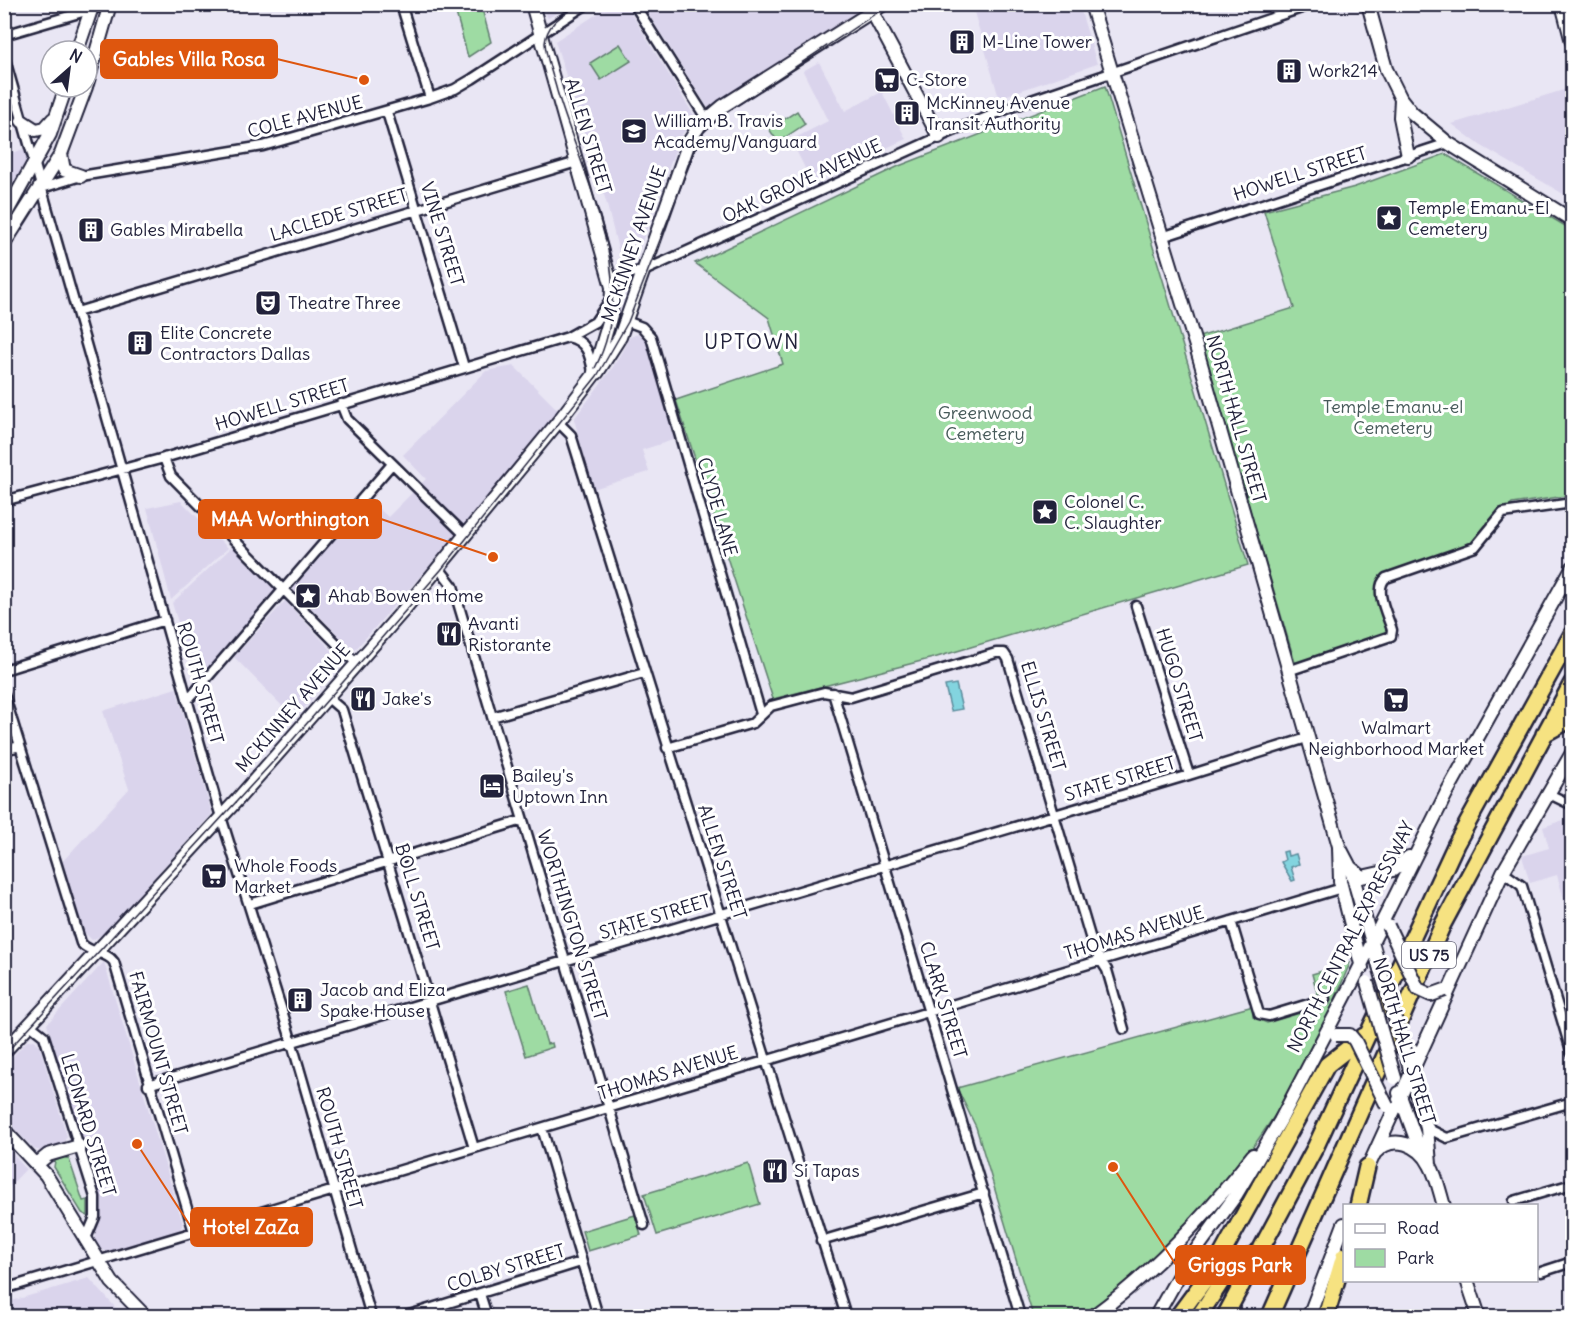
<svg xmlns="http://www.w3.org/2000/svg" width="1577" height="1321" font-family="Delius,sans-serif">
	<rect width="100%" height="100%" fill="#e9e6f4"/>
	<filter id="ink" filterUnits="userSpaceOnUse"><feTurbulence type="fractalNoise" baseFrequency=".0167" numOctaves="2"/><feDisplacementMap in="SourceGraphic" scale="12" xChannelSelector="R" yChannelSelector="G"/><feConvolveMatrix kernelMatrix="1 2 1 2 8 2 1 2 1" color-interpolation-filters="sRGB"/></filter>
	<g filter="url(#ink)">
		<path fill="#dad4ec" d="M704 4H859L861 7 859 10 708 108 643 5H685L691 13Z
			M540 5V4L570 5 548 18Z
			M611 5H626L695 117 680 137 635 261H621L606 201 555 41Z
			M972 5H1079L1097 64 999 98Z
			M819 62 845 111 882 92 906 139 812 182 791 140 828 121 803 71Z
			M1570 88 1572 95V199L1480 145 1452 124Z
			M24 149 28 165 5 210V155Z
			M638 334 646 338 676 439 642 450 649 472 593 489 574 419 613 367 630 337Z
			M514 366 558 410 471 519 354 651 289 585 367 498 388 517 426 479 403 455 486 371Z
			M181 501 228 548 171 600 147 508Z
			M233 546 277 590 197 683 172 603Z
			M285 601 343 662 295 719 234 657Z
			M176 688 212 814 102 935 92 940 84 932 62 862 129 789 103 711Z
			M1572 817V919L1570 920 1557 875 1530 883 1522 856 1549 848 1543 827Z
			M104 962 183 1224 179 1231 109 1253 100 1249 95 1239 100 1207 47 1024Z
			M34 1040 39 1045 67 1136 64 1142 41 1151 34 1149 5 1119V1065L27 1041Z
			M5 1145 26 1169 5 1191H4Z
			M89 1278 123 1316H5V1303Z"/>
		<path fill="#9edba3" stroke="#607e6f" stroke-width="1.5" d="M481 5 491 42 468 57 456 13Z
			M620 44 631 61 601 80 590 63Z
			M1105 86 1248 565 937 657 773 699 676 400 783 364 769 318 695 263 899 166Z
			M797 111 805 124 778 142 769 129Z
			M1445 154 1572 230V495L1512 504 1474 543 1383 576C1371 593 1382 611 1389 628L1388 633 1296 666 1199 337 1294 308 1264 211 1355 187Z
			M1350 963 1333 1004H1336L1284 1102 1255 1144 1209 1202 1156 1257 1084 1316H1033L976 1127 957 1088 1253 1006V1017L1267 1023 1330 1004 1327 994 1318 996 1312 974Z
			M529 984 547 1044 552 1043 553 1047 526 1056 506 991Z
			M64 1157 69 1159 83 1201 88 1200V1216L82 1213 54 1167 55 1161Z
			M748 1163 760 1204 657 1235 644 1194Z
			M635 1215 641 1235 588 1251 582 1231Z"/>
		<path fill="#83d4df" stroke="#5c8d9d" stroke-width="1.5" d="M956 684 962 709 951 711 945 686Z
			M1287 851 1288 856 1296 854 1299 864 1291 867 1295 880 1292 881 1281 862 1285 860 1283 852Z"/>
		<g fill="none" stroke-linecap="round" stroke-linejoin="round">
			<defs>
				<path id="street" d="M401 4 430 98
					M634 4 706 118
					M4 35 110 4
					M4 56 217 804 289 1033 371 1316
					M387 112 464 367
					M42 188 81 176 263 146 430 98 455 89 472 79 587 4
					M1162 237 1448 143
					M610 278 648 269 939 137 1014 106 1313 4
					M77 312 577 162
					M626 321 642 327 651 337 761 714
					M568 337C587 341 590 355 593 372
					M341 404 347 419 466 536
					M558 422 571 435 846 1316
					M164 458 171 476 356 663
					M4 501 164 458 568 337 595 322 610 300
					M439 568 453 586 644 1225
					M1136 606 1189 775
					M4 670 165 620
					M1288 671 1391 636 1392 630C1388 616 1373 589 1386 578L1475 547 1503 513 1572 503
					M833 693 1020 1316
					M4 694 81 943C90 954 106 951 114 962L194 1232
					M327 697 342 710 474 1148
					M187 701 392 464
					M492 717 644 673
					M667 748 753 723 771 706 824 692 851 697 996 653H1004L1008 659 1094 950 1107 970 1124 1029
					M4 750 20 746
					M1547 793 1572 805
					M1503 872 1522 886 1572 1054
					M250 904 523 820
					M1231 921 1259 1014 1269 1016 1325 999
					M30 1025 44 1036 95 1197V1217L85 1241
					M148 1085 1189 775 1307 738
					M542 1128 598 1316
					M1427 1128 1447 1138 1572 1102
					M1514 1201 1572 1184
					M821 1241 984 1193
					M1541 1272 1572 1262
					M4 1289 1342 888
					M480 1294 487 1316
					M406 1316 581 1262
					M832 1316 844 1313"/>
				<path id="secondary" d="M868 4 939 137
					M1091 4 1197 350 1339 846 1350 867 1379 966
					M1368 4 1386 69 1401 99 1412 113 1448 143 1572 220
					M1562 4 1572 42
					M77 51 93 4
					M87 84 110 4
					M1401 99 1400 117 1408 156
					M22 121 36 130 45 128 53 119
					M61 154 64 170 81 176
					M4 217 50 134 66 87
					M4 244 61 154 86 87
					M597 373 620 337 689 142 699 126 723 106 884 4
					M1339 847 1340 881 1362 968
					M1350 867 1362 877 1393 870 1409 857
					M1414 1051H1405L1427 1128 1430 1164
					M4 1052 238 799 402 612 558 422 593 376 611 315 612 287 532 4
					M1399 1093 1421 1153
					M4 1130 46 1175 112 1282 145 1316
					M1376 1152C1393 1133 1420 1145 1430 1165 1437 1177 1440 1193 1444 1206
					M37 1164 48 1155 79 1146
					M1365 1174 1503 872 1572 753
					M1467 1280 1479 1316
					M1093 1316C1154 1272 1207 1214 1253 1155
					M1156 1316 1183 1268 1236 1195 1280 1121 1352 983 1446 794 1572 568
					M1309 1316 1344 1224"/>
				<path id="highway" d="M1544 734 1564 723 1572 711
					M1358 1206 1367 1167
					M1178 1316 1217 1263 1327 1065 1364 1036
					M1199 1316 1227 1273 1259 1251
					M1225 1316 1316 1146 1456 844 1572 634
					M1270 1316 1443 924 1572 683
					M1326 1316 1344 1256"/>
			</defs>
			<use href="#street" stroke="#22223b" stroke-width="13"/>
			<use href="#secondary" stroke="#22223b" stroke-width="16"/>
			<use href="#highway" stroke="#22223b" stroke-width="20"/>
			<use href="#street" stroke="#fff" stroke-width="8"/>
			<use href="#secondary" stroke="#fff" stroke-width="12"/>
			<use href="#highway" stroke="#f6e281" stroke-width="15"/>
			<path stroke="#22223b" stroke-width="1.5" d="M579 4C564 15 547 22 545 43 546 59 553 75 557 91 583 179 642 279 595 368
				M4 1055 281 753 441 570 597 376 628 322 701 135 717 119 890 4"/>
			<defs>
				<path id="secondary-bridge" d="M1388 926 1418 989 1431 995 1445 990
					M1379 966 1405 1051
					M1367 982 1395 1078
					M1336 1035H1350L1355 1041 1387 1106"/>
			</defs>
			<use href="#secondary-bridge" stroke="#22223b" stroke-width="16" stroke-linecap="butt"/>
			<use href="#secondary-bridge" stroke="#fff" stroke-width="12"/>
		</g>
	</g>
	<defs>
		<symbol id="building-square" viewBox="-11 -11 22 22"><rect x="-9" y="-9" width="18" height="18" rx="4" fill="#22223b" stroke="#fff"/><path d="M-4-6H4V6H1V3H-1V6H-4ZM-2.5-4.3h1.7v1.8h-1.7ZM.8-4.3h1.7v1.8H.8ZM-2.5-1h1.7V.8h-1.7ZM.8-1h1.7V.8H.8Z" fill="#fff"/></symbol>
		<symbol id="supermarket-square" viewBox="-11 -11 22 22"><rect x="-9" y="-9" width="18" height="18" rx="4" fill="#22223b" stroke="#fff"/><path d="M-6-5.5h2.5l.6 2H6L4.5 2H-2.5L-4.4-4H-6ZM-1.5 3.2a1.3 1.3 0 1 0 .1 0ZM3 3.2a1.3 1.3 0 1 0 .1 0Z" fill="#fff"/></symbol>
		<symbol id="school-square" viewBox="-11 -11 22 22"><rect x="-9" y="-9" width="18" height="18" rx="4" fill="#22223b" stroke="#fff"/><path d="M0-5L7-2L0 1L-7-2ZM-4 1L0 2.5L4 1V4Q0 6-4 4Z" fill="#fff"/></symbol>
		<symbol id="sight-square" viewBox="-11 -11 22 22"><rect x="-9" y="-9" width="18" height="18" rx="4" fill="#22223b" stroke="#fff"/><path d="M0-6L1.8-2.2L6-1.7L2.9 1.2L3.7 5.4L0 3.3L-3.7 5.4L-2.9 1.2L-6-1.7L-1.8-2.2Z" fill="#fff"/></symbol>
		<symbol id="theatre-square" viewBox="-11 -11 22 22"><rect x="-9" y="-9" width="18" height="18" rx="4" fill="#22223b" stroke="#fff"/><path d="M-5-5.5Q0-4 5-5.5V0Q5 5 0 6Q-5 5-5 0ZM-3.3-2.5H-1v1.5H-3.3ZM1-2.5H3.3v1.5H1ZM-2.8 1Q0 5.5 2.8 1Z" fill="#fff"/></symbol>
		<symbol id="restaurant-square" viewBox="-11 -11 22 22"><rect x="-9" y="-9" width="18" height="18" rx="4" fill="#22223b" stroke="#fff"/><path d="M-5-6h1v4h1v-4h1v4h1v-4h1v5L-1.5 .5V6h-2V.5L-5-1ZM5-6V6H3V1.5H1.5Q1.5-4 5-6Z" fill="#fff"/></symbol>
		<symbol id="hotel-square" viewBox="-11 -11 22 22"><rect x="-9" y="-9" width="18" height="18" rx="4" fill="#22223b" stroke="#fff"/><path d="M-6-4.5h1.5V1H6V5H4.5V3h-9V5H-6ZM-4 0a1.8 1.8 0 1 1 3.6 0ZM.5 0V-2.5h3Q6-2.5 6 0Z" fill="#fff"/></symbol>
	</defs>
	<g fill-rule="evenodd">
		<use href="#building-square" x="947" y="27" width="30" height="30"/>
		<use href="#building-square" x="1274" y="56" width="30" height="30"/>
		<use href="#supermarket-square" x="872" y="65" width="30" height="30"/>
		<use href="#building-square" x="892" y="98" width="30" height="30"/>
		<use href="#school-square" x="619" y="116" width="30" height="30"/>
		<use href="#sight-square" x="1374" y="203" width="30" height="30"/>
		<use href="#building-square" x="76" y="215" width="30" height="30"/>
		<use href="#theatre-square" x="253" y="288" width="30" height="30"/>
		<use href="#building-square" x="125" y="328" width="30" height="30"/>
		<use href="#sight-square" x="1030" y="497" width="30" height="30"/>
		<use href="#sight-square" x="293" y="581" width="30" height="30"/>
		<use href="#restaurant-square" x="434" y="619" width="30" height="30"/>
		<use href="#restaurant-square" x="348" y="684" width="30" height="30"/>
		<use href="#supermarket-square" x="1381" y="685" width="30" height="30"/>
		<use href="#hotel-square" x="477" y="771" width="30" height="30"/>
		<use href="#supermarket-square" x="199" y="861" width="30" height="30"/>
		<use href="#building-square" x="285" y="985" width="30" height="30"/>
		<use href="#restaurant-square" x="760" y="1156" width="30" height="30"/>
	</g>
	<g text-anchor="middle" stroke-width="6" stroke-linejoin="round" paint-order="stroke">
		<rect fill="#fff" stroke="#646476" stroke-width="1.5" x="1402" y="942" width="54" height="26" rx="4.5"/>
		<g font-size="16" font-weight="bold" fill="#22223b">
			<text x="1429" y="961">US 75</text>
		</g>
		<g font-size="18" fill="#22223b" stroke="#fff" text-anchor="start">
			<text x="982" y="48">M-Line Tower</text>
			<text x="1308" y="77">Work214</text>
			<text x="906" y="86">C-Store</text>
			<text x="926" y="109">McKinney Avenue<tspan x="926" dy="21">Transit Authority</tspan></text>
			<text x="654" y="127">William B. Travis<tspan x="654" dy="21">Academy/Vanguard</tspan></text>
			<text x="1408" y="214">Temple Emanu-El<tspan x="1408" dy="21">Cemetery</tspan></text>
			<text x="110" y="236">Gables Mirabella</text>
			<text x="288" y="309">Theatre Three</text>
			<text x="160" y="339">Elite Concrete<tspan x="160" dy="21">Contractors Dallas</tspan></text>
			<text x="1064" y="508">Colonel C.<tspan x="1064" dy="21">C. Slaughter</tspan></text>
			<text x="328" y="602">Ahab Bowen Home</text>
			<text x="468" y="630">Avanti<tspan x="468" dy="21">Ristorante</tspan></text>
			<text x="382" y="705">Jake's</text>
			<text x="1396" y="734" text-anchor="middle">Walmart<tspan x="1396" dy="21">Neighborhood Market</tspan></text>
			<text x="512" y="782">Bailey's<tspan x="512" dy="21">Uptown Inn</tspan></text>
			<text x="234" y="872">Whole Foods<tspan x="234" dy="21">Market</tspan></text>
			<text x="320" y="996">Jacob and Eliza<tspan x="320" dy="21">Spake House</tspan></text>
			<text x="794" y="1177">Sí Tapas</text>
		</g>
		<g font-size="18" fill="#22223b" stroke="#fff">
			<text transform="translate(305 117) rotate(-15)" y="6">COLE AVENUE</text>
			<text transform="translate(588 136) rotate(73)" y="6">ALLEN STREET</text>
			<text transform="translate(1300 174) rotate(-18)" y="6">HOWELL STREET</text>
			<text transform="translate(802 181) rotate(-25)" y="6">OAK GROVE AVENUE</text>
			<text transform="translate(339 215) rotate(-17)" y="6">LACLEDE STREET</text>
			<text transform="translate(442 234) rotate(73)" y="6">VINE STREET</text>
			<text transform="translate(634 244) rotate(-71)" y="6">MCKINNEY AVENUE</text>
			<text transform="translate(282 405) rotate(-17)" y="6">HOWELL STREET</text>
			<text transform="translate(1236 419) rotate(74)" y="6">NORTH HALL STREET</text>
			<text transform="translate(717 507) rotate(74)" y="6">CLYDE LANE</text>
			<text transform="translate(200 683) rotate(74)" y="6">ROUTH STREET</text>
			<text transform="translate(1179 685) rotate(73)" y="6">HUGO STREET</text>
			<text transform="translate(293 708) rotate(-49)" y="6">MCKINNEY AVENUE</text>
			<text transform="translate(1043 716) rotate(73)" y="6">ELLIS STREET</text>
			<text transform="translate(1120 779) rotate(-17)" y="6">STATE STREET</text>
			<text transform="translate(722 862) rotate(72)" y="6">ALLEN STREET</text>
			<text transform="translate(417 897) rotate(73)" y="6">BOLL STREET</text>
			<text transform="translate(655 917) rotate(-17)" y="6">STATE STREET</text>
			<text transform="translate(572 925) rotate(73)" y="6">WORTHINGTON STREET</text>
			<text transform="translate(1134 933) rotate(-17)" y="6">THOMAS AVENUE</text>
			<text transform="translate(1351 937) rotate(-63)" y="6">NORTH CENTRAL EXPRESSWAY</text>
			<text transform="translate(943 1000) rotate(73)" y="6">CLARK STREET</text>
			<text transform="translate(1404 1041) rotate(73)" y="6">NORTH HALL STREET</text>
			<text transform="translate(158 1053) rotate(74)" y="6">FAIRMOUNT STREET</text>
			<text transform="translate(668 1073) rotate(-17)" y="6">THOMAS AVENUE</text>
			<text transform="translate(88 1125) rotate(73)" y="6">LEONARD STREET</text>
			<text transform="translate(339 1148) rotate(74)" y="6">ROUTH STREET</text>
			<text transform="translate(506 1268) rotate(-17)" y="6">COLBY STREET</text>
		</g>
		<g font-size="18" fill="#475a5a" stroke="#fff">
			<text x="1393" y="413">Temple Emanu-el<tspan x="1393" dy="21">Cemetery</tspan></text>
			<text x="985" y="419">Greenwood<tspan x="985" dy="21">Cemetery</tspan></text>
		</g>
		<g font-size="21" letter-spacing="1.5" fill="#22223b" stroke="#fff">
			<text x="752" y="349">UPTOWN</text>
		</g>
	</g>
	<path fill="none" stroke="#de560e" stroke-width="2" d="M364 80L277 59M493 557L381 519M137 1144L191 1227M1113 1167L1176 1265"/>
	<g fill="#de560e" stroke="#fff" stroke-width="2">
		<circle cx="364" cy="80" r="6"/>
		<circle cx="493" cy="557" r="6"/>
		<circle cx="137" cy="1144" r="6"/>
		<circle cx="1113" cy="1167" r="6"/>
	</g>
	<g fill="#de560e" stroke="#de560e" stroke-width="2">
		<rect x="101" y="40" width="176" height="38" rx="6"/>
		<rect x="199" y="500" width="182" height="38" rx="6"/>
		<rect x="191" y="1208" width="121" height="38" rx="6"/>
		<rect x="1176" y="1246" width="129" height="38" rx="6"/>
	</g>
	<g font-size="20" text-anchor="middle" font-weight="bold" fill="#fff">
		<text x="189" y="66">Gables Villa Rosa</text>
		<text x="290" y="526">MAA Worthington</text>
		<text x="251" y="1234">Hotel ZaZa</text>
		<text x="1240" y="1272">Griggs Park</text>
	</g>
	<rect width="1577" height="1321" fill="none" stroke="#fff" stroke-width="24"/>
	<rect x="12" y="12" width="1553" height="1297" fill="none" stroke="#22223b" stroke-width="2" filter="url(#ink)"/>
	<rect x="1343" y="1204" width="195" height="78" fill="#ffffff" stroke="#a7a7b1" stroke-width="1.5"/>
	<rect x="1355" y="1224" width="30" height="9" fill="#ffffff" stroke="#a7a7b1" stroke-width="1.5"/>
	<text x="1397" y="1234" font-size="18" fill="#22223b">Road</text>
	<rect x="1355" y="1249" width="30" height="18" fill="#9edba3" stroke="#a7a7b1" stroke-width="1.5"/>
	<text x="1397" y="1264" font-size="18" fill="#22223b">Park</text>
	<g transform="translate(69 69) rotate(28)"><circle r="28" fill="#ffffff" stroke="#a7a7b1" stroke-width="1.5"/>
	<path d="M0-4.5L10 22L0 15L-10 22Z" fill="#22223b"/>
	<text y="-9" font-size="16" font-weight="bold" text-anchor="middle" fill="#22223b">N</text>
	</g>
</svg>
